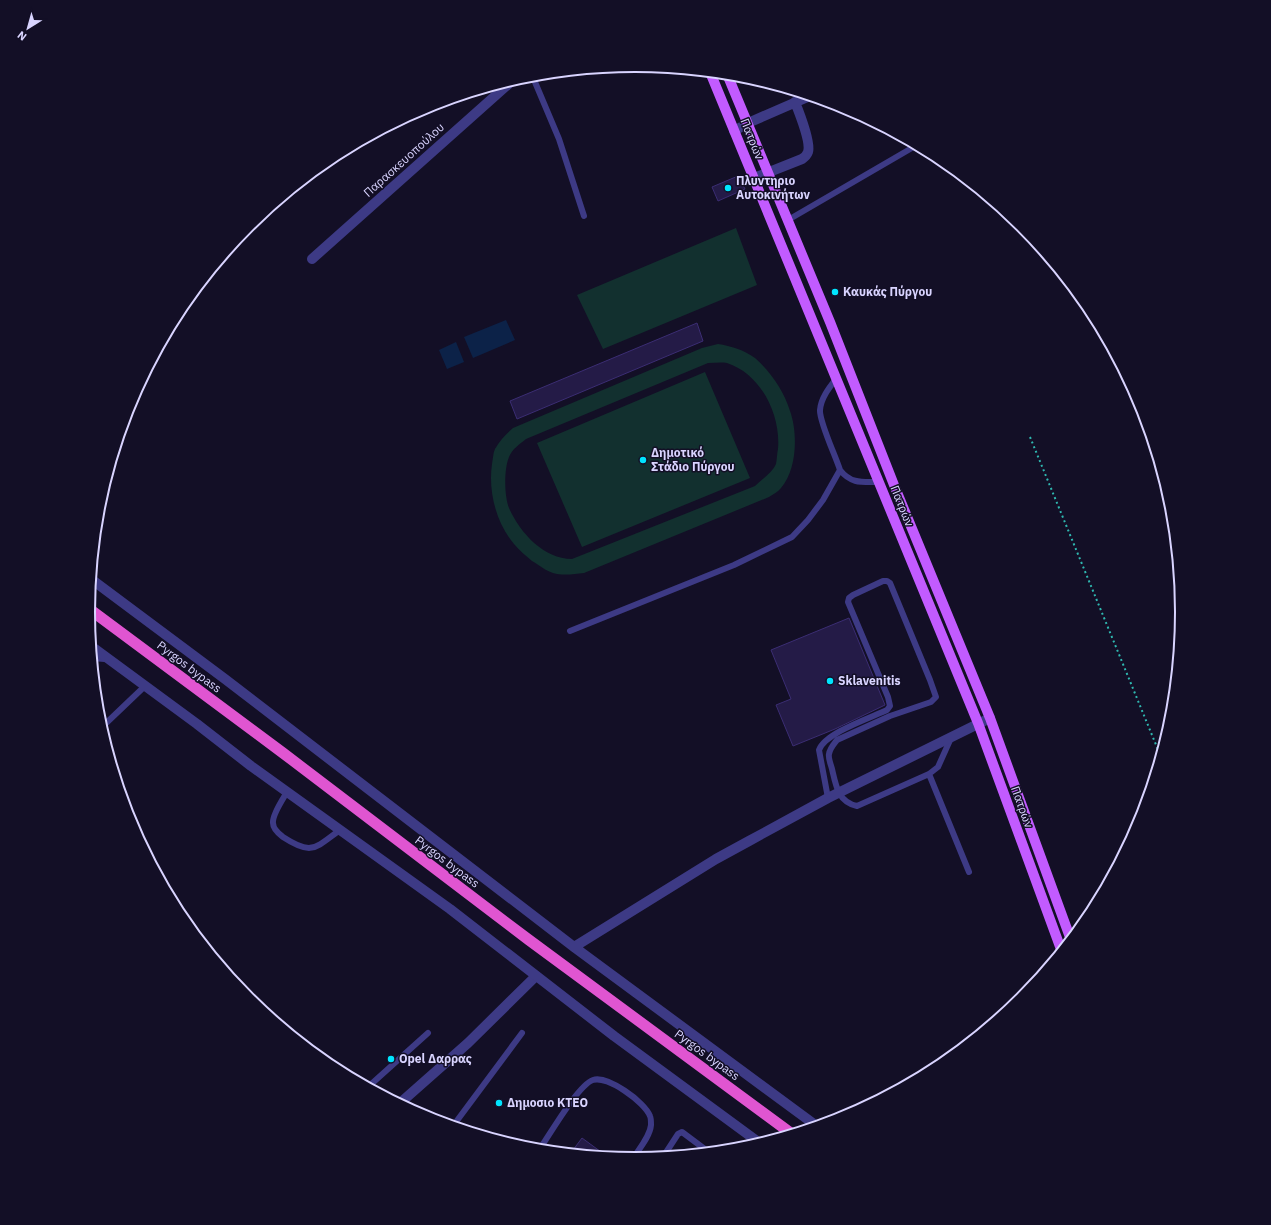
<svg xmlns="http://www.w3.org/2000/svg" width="1271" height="1225" font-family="'IBM Plex Sans',sans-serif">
	<rect width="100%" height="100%" fill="#130f26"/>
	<path fill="#12302f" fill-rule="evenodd" d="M736 228 757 285 603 349 577 295Z
		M718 344C731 346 744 350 755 358 771 372 784 391 790 411 798 433 797 470 781 488 778 492 773 494 769 497L584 573C574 574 563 576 553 573 546 571 539 565 532 561 526 556 519 550 514 544 496 523 488 491 492 464 493 459 493 453 495 449 500 440 506 434 513 428L702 348ZM708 363C714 363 721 362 727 363 761 374 781 415 778 449 777 453 777 459 776 464 772 473 762 479 755 486L572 559C544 559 520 533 509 508 504 495 504 469 509 457 512 449 520 444 526 439Z
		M705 372 750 478 582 547 537 443Z"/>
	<path fill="#0c2248" d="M506 320 515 340 473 358 464 337Z
		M456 342 464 362 447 369 439 350Z"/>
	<path fill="#241b47" stroke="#3b2d73" d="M738 176 745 189 718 201 712 187Z
		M697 323 703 341 517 419 510 401Z
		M849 618 885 705 835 729 793 746 776 705 791 699 771 650Z
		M582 1138 608 1157 570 1154Z"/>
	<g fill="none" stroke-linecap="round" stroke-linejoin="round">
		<path stroke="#2fb8b0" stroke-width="2" stroke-dasharray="2 3" stroke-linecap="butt" d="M1030 437 1161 757"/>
		<path stroke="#3d3a85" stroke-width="6" d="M532 75 559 139 584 216
			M788 220 917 145
			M836 379C829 388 821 398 820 410 819 421 836 457 840 470 851 484 862 482 879 482
			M570 631 734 565 792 537 808 520 823 500 840 470
			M101 728 145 686
			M929 774 969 872
			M287 792C283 799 272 815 273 823 273 828 279 834 283 837 312 856 315 848 340 830
			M828 798 819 750C825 733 870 718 887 710L890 706 888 697 848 602 849 598 853 595 883 581H887L890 583 930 680 936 697 931 702 890 716 837 740C834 744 830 748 829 754 828 758 831 765 832 769 836 786 838 802 857 806L929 774 938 767 951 738
			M368 1087 428 1033
			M453 1126 522 1033
			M539 1150C549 1136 578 1085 593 1080 607 1075 645 1102 650 1116 651 1118 651 1123 651 1125 650 1137 638 1150 632 1160
			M663 1157 678 1134 682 1132 710 1153"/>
		<path stroke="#3d3a85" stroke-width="10" d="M734 131 748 123 810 96
			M754 178 802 159C805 157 807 155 808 152 811 143 799 112 795 102
			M312 259 513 80
			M91 579 225 679 574 947 818 1127
			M92 656 105 657
			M574 947 716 859 749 841 828 798 990 718
			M399 1104 468 1043 536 976"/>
		<path stroke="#3d3a85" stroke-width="10" d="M91 646 197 724 251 766 450 909 614 1036 761 1144"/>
		<path stroke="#c25bff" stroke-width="10" d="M710 72 978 723 1062 952
			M727 74 830 322 894 485 990 718 1071 940"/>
		<path stroke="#e055d1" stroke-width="11" d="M88 608 283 753 529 940 792 1134"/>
	</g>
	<g fill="#00e5ff" stroke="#130f26" stroke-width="1.5">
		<circle cx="728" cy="188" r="4"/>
		<circle cx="835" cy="292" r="4"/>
		<circle cx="643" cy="460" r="4"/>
		<circle cx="830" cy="681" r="4"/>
		<circle cx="391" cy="1059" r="4"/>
		<circle cx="499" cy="1103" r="4"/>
	</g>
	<g text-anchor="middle" stroke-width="3" stroke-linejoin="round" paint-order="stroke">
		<g font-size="12" fill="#d9d4ff" stroke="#130f26">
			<text transform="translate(752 139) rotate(68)" y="4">Πατρών</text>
			<text transform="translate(404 160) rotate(-42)" y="4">Παρασκευοπούλου</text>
			<text transform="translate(902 506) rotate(68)" y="4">Πατρών</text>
			<text transform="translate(189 667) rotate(37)" y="4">Pyrgos bypass</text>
			<text transform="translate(1022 807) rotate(70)" y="4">Πατρών</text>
			<text transform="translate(447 862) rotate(37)" y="4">Pyrgos bypass</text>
			<text transform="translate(707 1055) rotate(36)" y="4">Pyrgos bypass</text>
		</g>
		<g font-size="12" font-weight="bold" fill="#d9d4ff" stroke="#130f26" text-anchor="start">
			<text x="736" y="185">Πλυντηριο<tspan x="736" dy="14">Αυτοκινήτων</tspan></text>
			<text x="843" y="296">Καυκάς Πύργου</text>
			<text x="651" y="457">Δημοτικό<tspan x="651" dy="14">Στάδιο Πύργου</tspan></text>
			<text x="838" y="685">Sklavenitis</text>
			<text x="399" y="1063">Opel Δαρρας</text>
			<text x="507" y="1107">Δημοσιο ΚΤΕΟ</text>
		</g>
	</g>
	<path d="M0 0H1271V1225H0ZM95 612a540 540 0 1 1 1080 0a540 540 0 1 1-1080 0Z" fill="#130f26" fill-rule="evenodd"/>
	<path fill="none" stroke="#d9d4ff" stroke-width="2" d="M95 612a540 540 0 1 1 1080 0a540 540 0 1 1-1080 0Z"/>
	<g transform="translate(28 28) rotate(217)" stroke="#130f26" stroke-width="3" paint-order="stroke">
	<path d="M0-3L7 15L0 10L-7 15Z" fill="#d9d4ff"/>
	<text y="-6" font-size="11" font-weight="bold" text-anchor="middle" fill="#d9d4ff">N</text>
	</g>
</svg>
